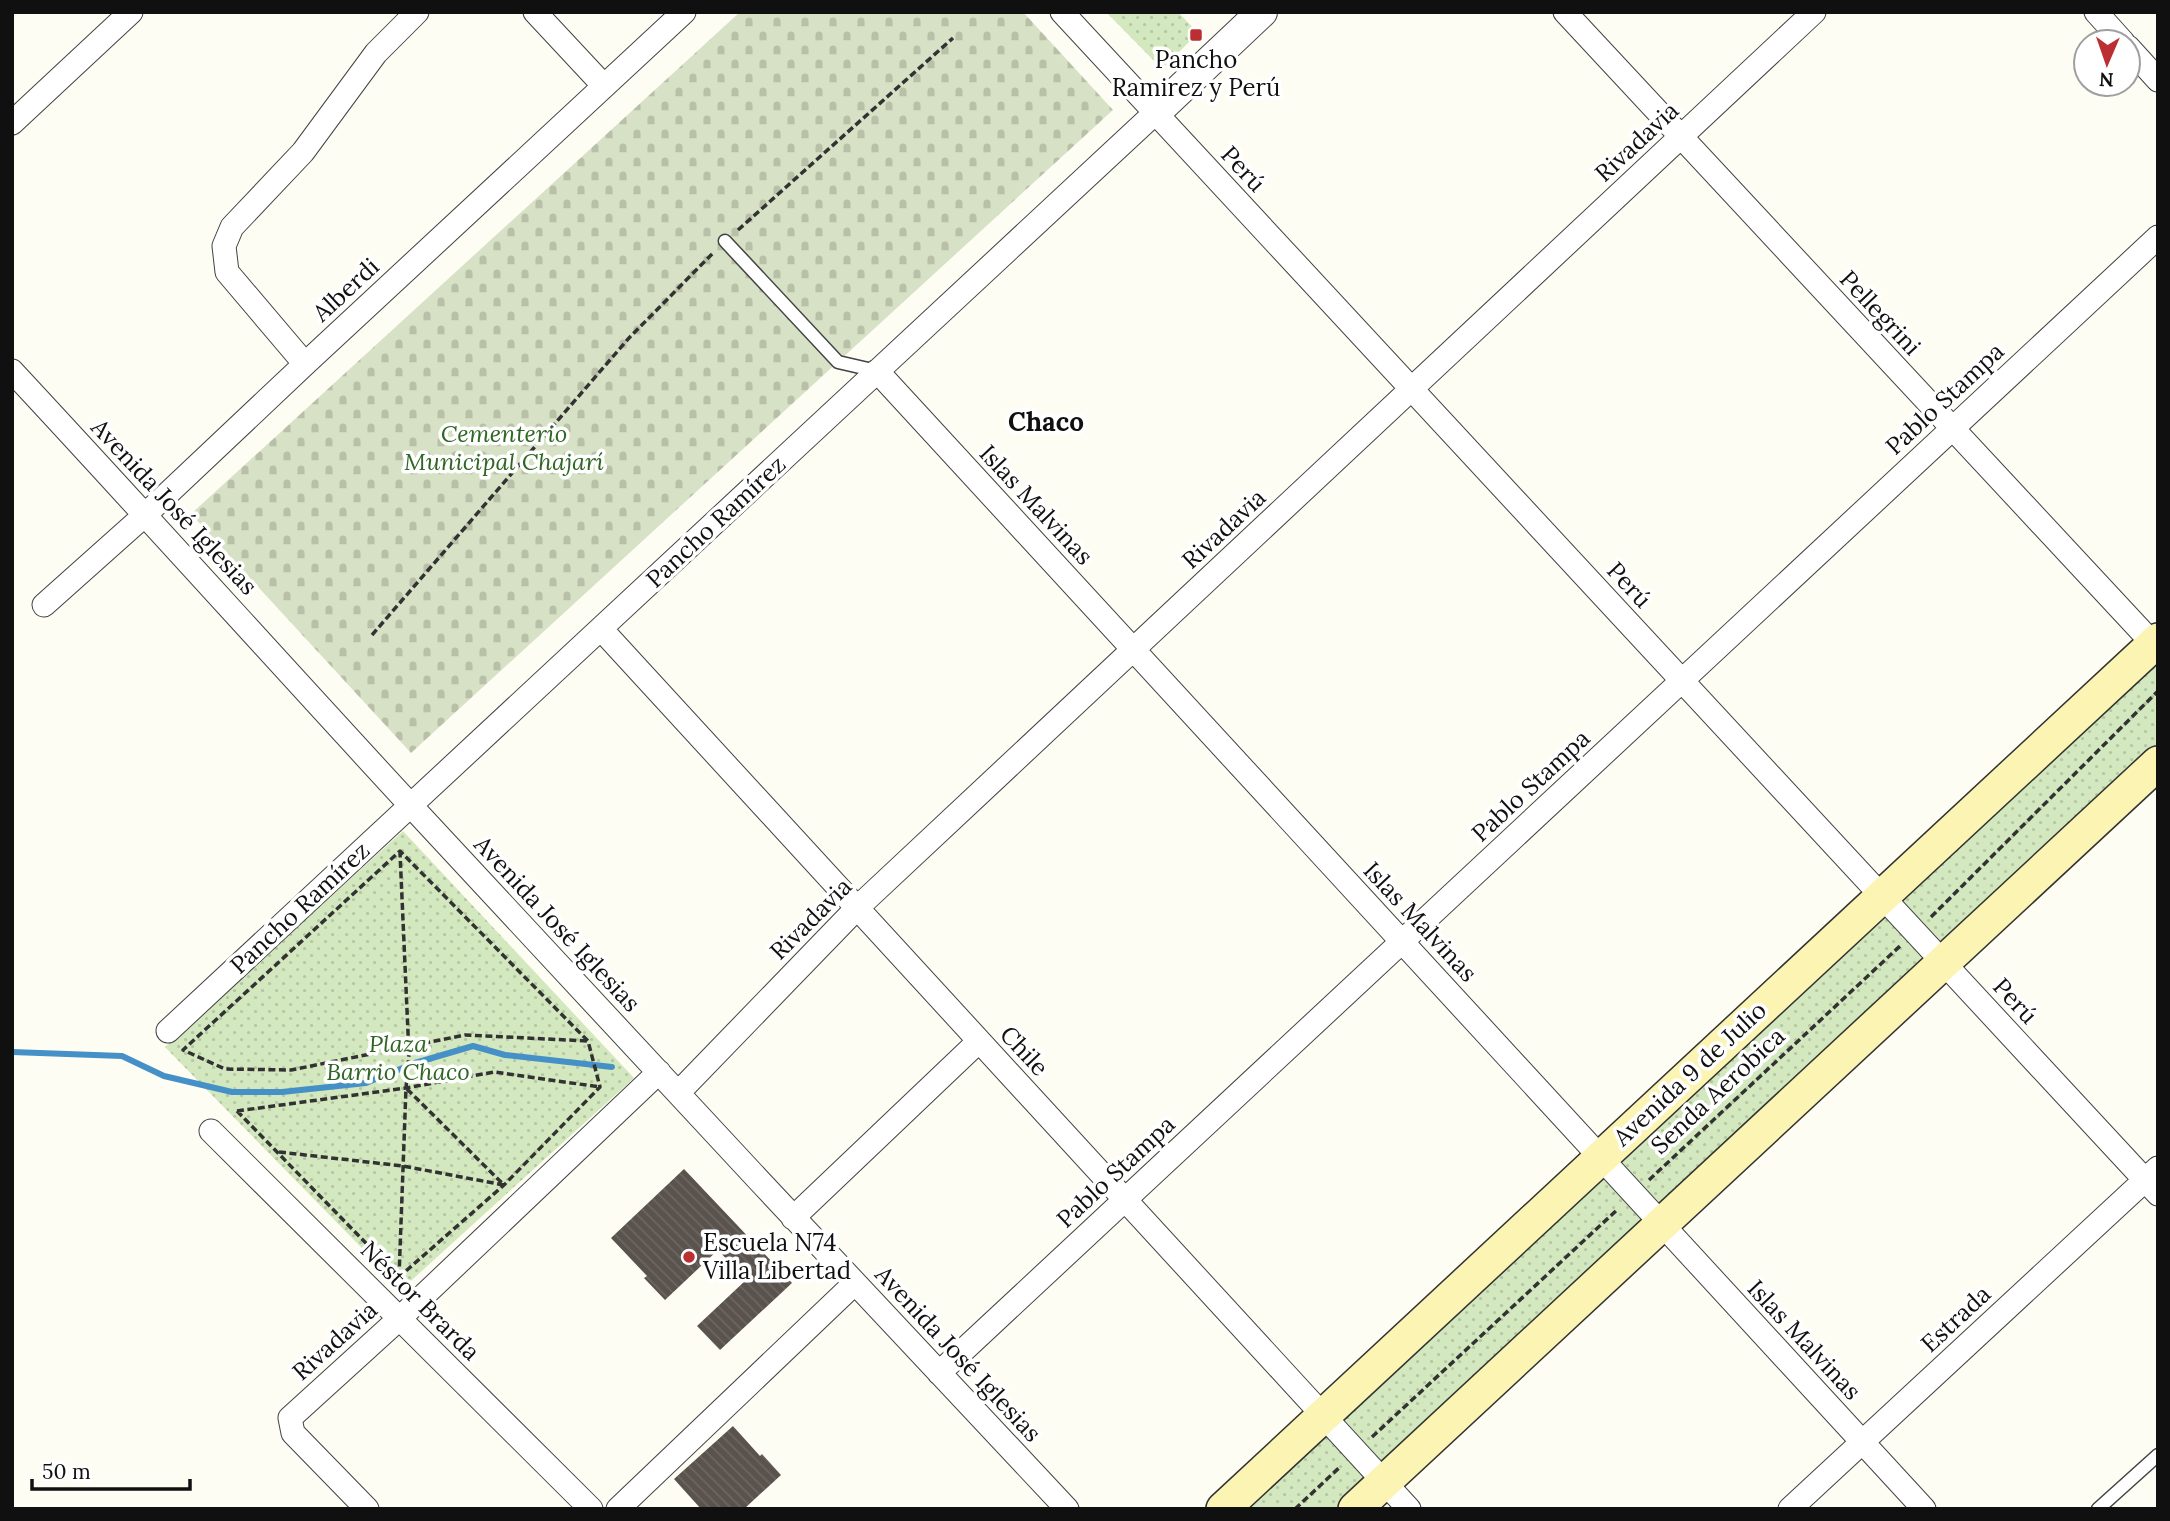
<svg xmlns="http://www.w3.org/2000/svg" width="2170" height="1521" font-family="Lora,serif">
	<defs>
		<pattern id="cemetery-stones" width="16" height="16" patternUnits="userSpaceOnUse" patternTransform="scale(1.75)"><rect width="16" height="16" fill="#d7e1c5"/><path d="M2 7V4a2 2 0 0 1 4 0v3zM10 15v-3a2 2 0 0 1 4 0v3z" fill="#b8c0a8"/></pattern>
		<pattern id="park-dots" width="8" height="8" patternUnits="userSpaceOnUse" patternTransform="scale(1.75)"><rect width="8" height="8" fill="#d3e8be"/><path d="M2 2h.1M6 6h.1" fill="none" stroke="#b4c6a2" stroke-width="1.8" stroke-linecap="round"/></pattern>
		<pattern id="building-back-hatch" width="6" height="6" patternUnits="userSpaceOnUse" patternTransform="scale(1.75)"><rect width="6" height="6" fill="#59524d"/><path d="M-1 5l2 2M0 0l6 6M5-1l2 2" fill="none" stroke="#6c6662"/></pattern>
	</defs>
	<rect width="100%" height="100%" fill="#fefdf4"/>
	<path fill="url(#cemetery-stones)" d="M740 12H1023L1113 110 411 753 191 514Z"/>
	<path fill="url(#park-dots)" d="M1106 12H1178L1198 33 1162 69Z
		M2158 660V752L1944 949 1895 897Z
		M403 831 634 1078 402 1289 165 1047Z
		M1880 910 1932 962 1663 1210 1614 1158Z
		M1599 1171 1650 1223 1387 1468 1340 1416Z
		M1322 1431 1370 1483 1343 1509H1237Z"/>
	<g fill="none" stroke-linecap="round" stroke-linejoin="round">
		<path stroke="#4591c7" stroke-width="6" d="M12 1052 122 1056 164 1076 232 1092H282L366 1083 415 1063 473 1046 505 1055 612 1067"/>
	</g>
	<path fill="url(#building-back-hatch)" d="M684 1169 792 1283 720 1350 697 1326 746 1280 718 1250 665 1300 644 1278 647 1276 611 1238Z
		M733 1426 760 1456 762 1454 781 1475 744 1509H701L674 1479Z"/>
	<g fill="none" stroke-linecap="round" stroke-linejoin="round">
		<defs>
			<path id="service" d="M725 241 838 362 877 371
				M2098 1509 2158 1455"/>
			<path id="minor" d="M535 12 604 86
				M1062 12 2158 1194
				M1565 12 2158 649
				M2096 12 2123 42
				M2128 47 2158 80
				M12 123 131 12
				M305 364 227 272 224 246 232 227 303 152 376 53 417 12
				M12 371C147 516 279 663 413 808 630 1043 848 1276 1067 1509
				M877 371 1924 1509
				M44 605 146 514 305 364 684 12
				M601 629 1409 1509
				M168 1031 1155 113
				M678 1093 857 908 1814 12
				M211 1131 591 1509
				M793 1218 979 1041
				M939 1373 2158 237
				M367 1509 293 1433 290 1418 400 1318 659 1072
				M618 1509 855 1283
				M1790 1509 2158 1168"/>
			<path id="tertiary" d="M1155 113 1262 12"/>
			<path id="secondary" d="M1223 1509 2158 640
				M1355 1509 2158 763"/>
		</defs>
		<use href="#service" stroke="#434343" stroke-width="15"/>
		<use href="#minor" stroke="#434343" stroke-width="25"/>
		<use href="#tertiary" stroke="#434343" stroke-width="32"/>
		<use href="#secondary" stroke="#323232" stroke-width="36"/>
		<path stroke="#323232" stroke-width="3.5" stroke-dasharray="7 3.5" stroke-linecap="butt" d="M738 230 953 38
			M372 635 629 338 714 252
			M1931 917 2158 691
			M237 1111 399 1277 504 1185 600 1087 588 1041 400 851 183 1050 225 1069 291 1070 465 1035 588 1041
			M237 1111 406 1088 494 1072 600 1087
			M279 1152 403 1166 504 1185 406 1088
			M1649 1180 1900 946
			M399 1277 406 1088 409 1055 400 853
			M1372 1437 1618 1209
			M1295 1509 1341 1466"/>
		<use href="#service" stroke="#fff" stroke-width="12"/>
		<use href="#minor" stroke="#fff" stroke-width="23"/>
		<use href="#tertiary" stroke="#fff" stroke-width="30"/>
		<use href="#secondary" stroke="#fbf4b3" stroke-width="33"/>
	</g>
	<g fill="#bb2e32" stroke="#fff" stroke-width="2.5">
		<rect x="1189" y="28" width="14" height="14" rx="3.5"/>
		<circle cx="689" cy="1257" r="7"/>
	</g>
	<g text-anchor="middle" stroke-width="7" stroke-linejoin="round" paint-order="stroke">
		<g font-size="24" fill="#101010" stroke="#fff">
			<text x="1196" y="68">Pancho<tspan x="1196" dy="28">Ramirez y Perú</tspan></text>
			<text x="703" y="1251" text-anchor="start">Escuela N74<tspan x="703" dy="28">Villa Libertad</tspan></text>
		</g>
		<g font-size="24" fill="#101010" stroke="#fff">
			<text transform="translate(1637 142) rotate(-43)" y="8">Rivadavia</text>
			<text transform="translate(1243 169) rotate(47)" y="8">Perú</text>
			<text transform="translate(346 290) rotate(-43)" y="8">Alberdi</text>
			<text transform="translate(1880 313) rotate(47)" y="8">Pellegrini</text>
			<text transform="translate(1945 399) rotate(-43)" y="8">Pablo Stampa</text>
			<text transform="translate(1036 505) rotate(47)" y="8">Islas Malvinas</text>
			<text transform="translate(174 507) rotate(47)" y="8">Avenida José Iglesias</text>
			<text transform="translate(716 522) rotate(-43)" y="8">Pancho Ramírez</text>
			<text transform="translate(1224 529) rotate(-43)" y="8">Rivadavia</text>
			<text transform="translate(1629 585) rotate(47)" y="8">Perú</text>
			<text transform="translate(1531 786) rotate(-43)" y="8">Pablo Stampa</text>
			<text transform="translate(300 908) rotate(-43)" y="8">Pancho Ramírez</text>
			<text transform="translate(811 919) rotate(-45)" y="8">Rivadavia</text>
			<text transform="translate(1420 922) rotate(47)" y="8">Islas Malvinas</text>
			<text transform="translate(557 924) rotate(47)" y="8">Avenida José Iglesias</text>
			<text transform="translate(2015 1001) rotate(47)" y="8">Perú</text>
			<text transform="translate(1024 1051) rotate(47)" y="8">Chile</text>
			<text transform="translate(1690 1074) rotate(-43)" y="8">Avenida 9 de Julio</text>
			<text transform="translate(1718 1091) rotate(-43)" y="8">Senda Aerobica</text>
			<text transform="translate(1116 1172) rotate(-43)" y="8">Pablo Stampa</text>
			<text transform="translate(420 1301) rotate(45)" y="8">Néstor Brarda</text>
			<text transform="translate(1956 1319) rotate(-43)" y="8">Estrada</text>
			<text transform="translate(1804 1340) rotate(47)" y="8">Islas Malvinas</text>
			<text transform="translate(335 1341) rotate(-42)" y="8">Rivadavia</text>
			<text transform="translate(958 1354) rotate(47)" y="8">Avenida José Iglesias</text>
		</g>
		<g font-size="24" font-style="italic" fill="#2f6623" stroke="#fff">
			<text x="504" y="442">Cementerio<tspan x="504" dy="28">Municipal Chajarí</tspan></text>
			<text x="398" y="1052">Plaza<tspan x="398" dy="28">Barrio Chaco</tspan></text>
		</g>
		<g font-size="26" font-weight="bold" fill="#101010" stroke="#fff">
			<text x="1046" y="431">Chaco</text>
		</g>
	</g>
	<rect width="2170" height="1521" fill="none" stroke="#101010" stroke-width="28"/>
	<g transform="translate(2107 63) rotate(182)"><circle r="33" fill="#ffffff" stroke="#9f9f9f" stroke-width="2"/>
	<path d="M0-5L12 26L0 18L-12 26Z" fill="#bb2e32"/>
	<text y="-10" font-size="19" font-weight="bold" text-anchor="middle" fill="#101010">N</text>
	</g>
	<path d="M32 1479v10h158v-10" fill="none" stroke="#101010" stroke-width="3.5"/>
	<text x="42" y="1479" font-size="21" fill="#101010" stroke="#ffffff" stroke-width="5" paint-order="stroke">50 m</text>
</svg>
